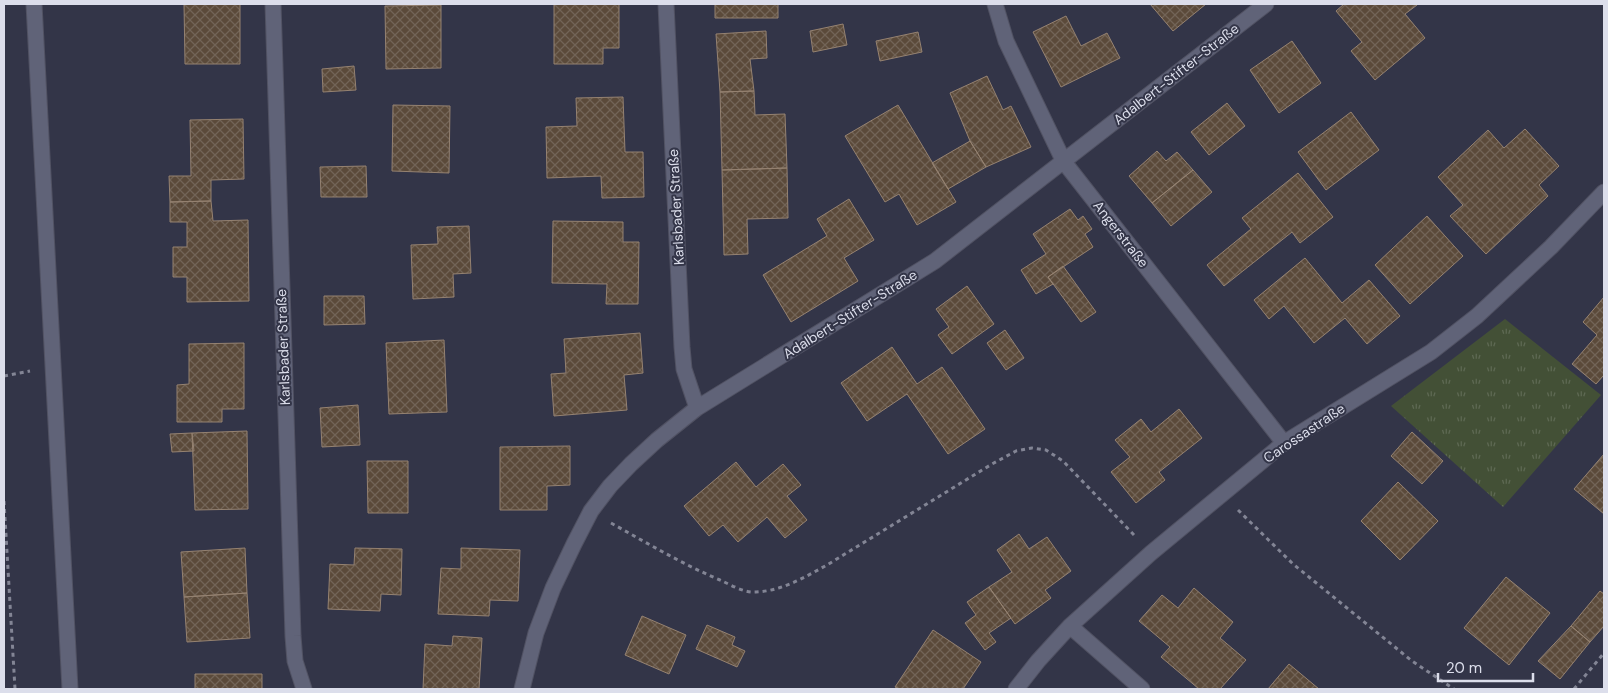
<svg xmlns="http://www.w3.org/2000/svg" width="1608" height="693" font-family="'DM Sans',sans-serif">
	<defs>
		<pattern id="grass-tufts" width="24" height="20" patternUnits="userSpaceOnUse" patternTransform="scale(1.25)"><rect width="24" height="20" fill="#435036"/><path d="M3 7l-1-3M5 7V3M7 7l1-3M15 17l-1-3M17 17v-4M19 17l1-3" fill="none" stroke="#5e6953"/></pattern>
		<pattern id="building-cross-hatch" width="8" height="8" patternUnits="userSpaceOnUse" patternTransform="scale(1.25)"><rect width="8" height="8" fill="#5b4a3a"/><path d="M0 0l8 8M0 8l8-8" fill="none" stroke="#726457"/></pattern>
	</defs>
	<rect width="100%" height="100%" fill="#333548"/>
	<path fill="url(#grass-tufts)" d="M1505 319 1601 395 1503 507 1391 406Z"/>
	<path fill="url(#building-cross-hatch)" stroke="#958271" d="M184 4H240V64H185Z
		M554 4H619V48H603V64H554Z
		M715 4H778V18H715Z
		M1150 4H1206L1173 31Z
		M1344 4H1415L1417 5 1405 14 1425 38 1375 80 1351 51 1362 42 1336 11Z
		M441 5V68L386 69 385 6Z
		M1066 16 1081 46 1107 33 1120 58 1061 87 1033 32Z
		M843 24 847 45 813 52 810 31Z
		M766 31 767 58 750 59 754 91 720 92 716 34Z
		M918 32 922 52 880 61 876 41Z
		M1292 41 1321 83 1279 113 1250 70Z
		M354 66 356 90 323 92 322 69Z
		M987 76 1003 110 1011 106 1031 147 986 167 970 141 950 93Z
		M754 91 755 115 785 114 787 168 722 170 720 92Z
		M623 97 625 152H643L644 197 602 198 601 176 547 178 546 127 577 126 576 98Z
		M1227 103 1245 126 1209 155 1191 132Z
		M393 105 450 106 449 173 392 171Z
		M898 105 956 202 917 225 899 194 885 202 845 136Z
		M1351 112 1379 150 1326 190 1298 152Z
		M243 119 244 179 211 180V201L170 202 169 176H191L190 120Z
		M1525 129 1559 166 1539 185 1548 196 1486 254 1450 216 1463 205 1438 177 1488 130 1504 148Z
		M970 141 986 167 948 189 932 163Z
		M1157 151 1166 161 1177 152 1193 170 1152 203 1129 176Z
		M366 166 367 197H321L320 167Z
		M787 168 788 218 747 219 748 254 724 255 722 170Z
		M1193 170 1212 192 1171 226 1152 203Z
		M1298 173 1333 217 1300 243 1292 232 1224 286 1207 265 1251 229 1242 218Z
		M849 199 874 240 844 258 858 281 791 322 763 275 827 236 817 219Z
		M211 201 213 221 248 220 249 301 187 302V277H173V247H187V222H170V202Z
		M1070 209 1078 220 1083 216 1092 229 1085 234 1093 247 1048 277 1053 284 1036 294 1021 270 1046 254 1033 234Z
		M1427 216 1463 256 1410 304 1375 265Z
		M553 221 623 222V242H639L638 304H606L607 284 552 283Z
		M469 226 471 273 453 274 454 297 413 299 411 245 438 244 437 227Z
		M1305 258 1342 303 1369 280 1400 316 1367 344 1345 318 1314 343 1284 306 1269 319 1254 300Z
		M1063 266 1096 312 1081 322 1048 277Z
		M967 286 994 324 952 354 938 335 949 327 936 309Z
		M324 296H364L365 324 324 325Z
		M1604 297V375L1596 384 1572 364 1597 335 1583 322Z
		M1005 330 1024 358 1006 370 987 343Z
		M640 333 643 373 624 375 627 410 554 416 551 374 566 373 564 339Z
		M444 340 447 412 389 414 386 343Z
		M244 343V409H222V422H177V385L189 384V344Z
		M892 347 917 384 942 367 985 429 948 454 907 394 867 421 841 383Z
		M358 405 360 445 322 447 320 408Z
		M1179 409 1202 438 1159 472 1165 480 1136 503 1111 472 1130 457 1115 440 1141 419 1151 432Z
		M247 431 248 509 195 510 192 433Z
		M1412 432 1443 461 1422 484 1391 456Z
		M192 433 194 451 172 452 170 434Z
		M570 446V485L547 486V510H500V447Z
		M1604 454V514L1574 489Z
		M367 461H408V513H368Z
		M736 462 756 487 783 464 801 485 787 496 807 520 785 538 767 517 738 542 723 525 709 536 684 506Z
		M1398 482 1438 521 1400 560 1361 521Z
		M1019 534 1029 549 1047 537 1071 571 1045 590 1051 598 1015 624 989 587 1012 572 997 550Z
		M245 548 247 593 184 597 181 552Z
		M355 548 402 549 401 595 381 594 380 611 328 609 330 564 354 565Z
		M461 548 520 550 518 601 490 600 489 616 438 614 441 568 461 569Z
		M1506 577 1550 613 1509 665 1464 628Z
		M989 587 1011 618 989 633 996 642 985 650 965 623 976 615 967 602Z
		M1194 588 1233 622 1220 638 1246 660 1220 689H1199L1161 657 1170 647 1139 621 1162 595 1178 608Z
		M1600 591 1604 594V626L1590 642 1571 626Z
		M247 593 250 638 187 642 184 597Z
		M642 616 686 635 669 674 625 655Z
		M707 625 735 637 732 645 745 651 737 667 696 649Z
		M1571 626 1590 642 1560 679 1538 661Z
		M933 630 981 662 963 689H899L895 687Z
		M453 636 482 638 479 689H423L425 644 452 646Z
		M1289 664 1319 689H1268Z
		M195 674H262V689H195Z"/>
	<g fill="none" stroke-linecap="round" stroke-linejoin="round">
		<defs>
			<path id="minor" d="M34 4 70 689
				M273 4 293 636 295 661 304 689
				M666 4 682 347 684 369 697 408
				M995 4 1006 41 1064 162 1284 443
				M1070 626 1142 689
				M522 689 536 633 553 588 574 544 591 511 610 486 631 464 657 440 697 408 935 261 1266 4
				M1016 689 1038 661 1070 626 1151 553 1284 443 1431 352 1477 316 1551 247 1604 192"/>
		</defs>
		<use href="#minor" stroke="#515263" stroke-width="17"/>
		<path stroke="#838595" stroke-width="3" stroke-dasharray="4 4" stroke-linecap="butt" d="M4 376 30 371
			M4 501 15 689
			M1238 510 1293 564 1412 661 1454 689
			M611 523C647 543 682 564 720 580 731 585 744 593 756 592 782 591 805 577 827 565L992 464 1016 451 1032 448 1046 450 1063 461 1135 536
			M1574 689 1604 653"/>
		<use href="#minor" stroke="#606378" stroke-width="15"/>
	</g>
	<g text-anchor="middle" stroke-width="4" stroke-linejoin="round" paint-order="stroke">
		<g font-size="14" fill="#dcdeeb" stroke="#333548">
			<text transform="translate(1176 74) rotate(-38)" y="5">Adalbert-Stifter-Straße</text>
			<text transform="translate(676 207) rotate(-93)" y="5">Karlsbader Straße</text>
			<text transform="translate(1121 234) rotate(52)" y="5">Angerstraße</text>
			<text transform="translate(850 314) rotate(-32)" y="5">Adalbert-Stifter-Straße</text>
			<text transform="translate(283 347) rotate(-92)" y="5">Karlsbader Straße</text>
			<text transform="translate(1304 433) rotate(-34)" y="5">Carossastraße</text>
		</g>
	</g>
	<rect width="1608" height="693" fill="none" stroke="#dcdeeb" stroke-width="10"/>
	<path d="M1438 673v8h95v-8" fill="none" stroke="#dcdeeb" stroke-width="2.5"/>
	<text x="1446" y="673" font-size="15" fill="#dcdeeb" stroke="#333548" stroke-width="4" paint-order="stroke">20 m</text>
</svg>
